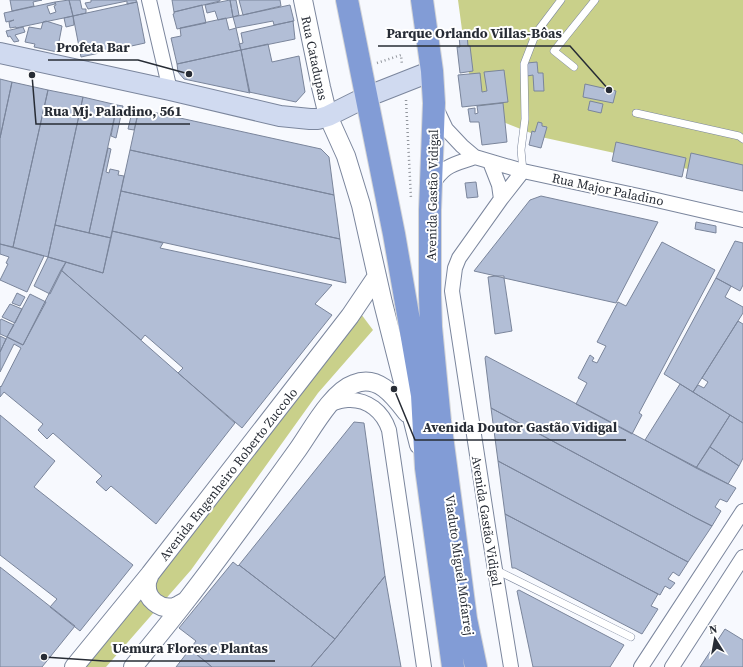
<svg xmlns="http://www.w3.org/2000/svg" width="743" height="667" font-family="'Source Serif 4',serif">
	<rect width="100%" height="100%" fill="#f7f9fe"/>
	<path fill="#c9d08a" d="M458 0H743V181L541 137 483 114 467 67Z
		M361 314 373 330 318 393 191 570 106 667H84Z"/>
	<path fill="#b2bed6" stroke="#7a859b" d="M10 0H42L33 2 34 6 12 11Z
		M69 0 73 16 16 28V27L10 28 9 22 14 20 6 22 4 13 55 2V4L47 6 50 14 56 12 54 6 56 5 55 2Z
		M69 0H80L82 9H86V13L73 16Z
		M91 0H136L137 2 127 4V1L88 9 85 3 91 2Z
		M172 0H220V1L174 12Z
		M230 0 233 17 218 20 215 11 207 13 205 5Z
		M230 0H236L239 15 233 17Z
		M239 0H280L281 6 243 15Z
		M137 2 145 43 81 57 73 16Z
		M202 5 206 23 177 29 173 14H174V12Z
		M290 5 294 21 274 25 273 21 236 28 233 17Z
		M73 16 74 25 66 27 64 18Z
		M226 18 229 30 236 28 241 50 177 64 171 38 181 36 180 28Z
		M46 21 62 26 57 52 34 47 35 44 25 42 29 27 41 29 43 22Z
		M293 21 295 39 241 50 239 44 243 43 241 33Z
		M23 27 25 32 15 35 19 41 14 42 10 36 8 37 6 31Z
		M467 35 468 46H470L473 71 460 73 457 47H460L459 36Z
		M268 44 272 62 299 56 305 92 296 102 249 92 241 50Z
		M241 50 250 93 184 79 178 72 177 64Z
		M537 62 538 73H543L544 91H534L533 75 527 76V63Z
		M504 70 508 102 462 107 458 75 480 73 482 92 487 91 484 72Z
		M0 79 12 82 0 138Z
		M12 82 48 90 13 247 0 244V138Z
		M585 84 616 91 613 103 583 97Z
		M48 90 83 97 48 257 13 247Z
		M83 97 117 105 89 233 55 225Z
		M590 101 603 104 601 113 588 110Z
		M503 103 507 142 482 145 479 122H470L468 109 475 108V114L478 113 477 106Z
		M117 105 123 106 116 138 111 136Z
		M139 109 321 149 329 157 334 195 130 150Z
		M132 112 138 114 134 130 128 129Z
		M538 122 542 123V126L547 127 541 148 529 145 532 131 535 132Z
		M616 142 686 158 682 177 612 161Z
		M108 148 111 149 106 172 109 173 110 169 119 171 118 175 124 176 111 238 89 233Z
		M130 150 334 195 340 239 121 191Z
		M691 153 743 165V191L686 178Z
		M476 182 478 197 467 198 465 183Z
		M121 191 340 239 346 283 112 231Z
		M541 196 658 222 616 303 504 278V276H496L474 271 530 200Z
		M696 222 716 226V233L695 229Z
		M55 225 111 238 103 273 48 257Z
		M112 231 163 243 160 248 332 285 315 304 332 315 242 428 178 373 183 368 145 335 141 340 61 270 66 262 103 273Z
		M735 241 743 243V285L740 291 716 278Z
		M662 242 715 270 639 413 642 415 632 434 576 404 587 383 578 378 590 355 594 358 592 361 597 363 606 346 597 342 618 302 626 306Z
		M0 244 44 256 27 292 0 280 8 264 6 263 9 257 0 254Z
		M48 257 66 262 50 294 34 286Z
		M61 270 235 423 156 524 111 486 106 491 96 482 102 476 53 433 47 439 38 430 43 424 4 392 0 397V386L1 387 21 348 14 344 0 372V352L7 337 23 345Z
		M496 276 504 278 512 331 495 334 488 277Z
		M716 278 731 286 725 297 743 307V313L693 392 664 374Z
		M17 293 25 297 20 306 12 303Z
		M30 294 46 302 23 345 7 337Z
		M10 304 22 309 15 323 2 317Z
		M1 319 14 325 7 337 0 334V321Z
		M738 321 743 324V423L693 392 698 385 704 388 708 382 702 378Z
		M0 336 6 339 0 352Z
		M486 356 656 446 736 488 727 502 720 499 715 507 721 511 712 526 696 518 491 408 485 358Z
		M680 384 730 415 696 468 645 440Z
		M491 408 696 518 712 526 688 562 498 461Z
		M0 415 55 461 34 487 133 565 80 631 50 607 57 599 0 555Z
		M730 415 743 423V458L739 466 710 447Z
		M354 422 364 423 385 576 335 639 239 565Z
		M710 447 739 466 728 484 696 468Z
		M498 461 571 500 688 562 679 576 673 572 668 579 675 583 670 589 665 586 660 595 505 514Z
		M505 514 658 594 651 606 658 609 642 634 515 568H512Z
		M233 562 238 566 239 565 335 639 311 667H212L190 649 196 641 179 628Z
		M0 567 75 626 42 667H0Z
		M385 576 401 667H311L335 639Z
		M519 590 624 645 610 667H533L517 591Z
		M725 629 743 640V667H700Z
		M190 649 212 667H176Z"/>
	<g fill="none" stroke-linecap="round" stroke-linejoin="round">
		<defs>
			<path id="service" d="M574 67 554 51 595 0
				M636 113 739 136 743 139
				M523 171 521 150 525 119 524 64 536 33 561 0
				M496 570 631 637"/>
			<path id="minor" d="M149 0 170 90
				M436 108 446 129 462 146 475 157 523 171 639 196 743 220
				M490 162 499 185 501 199
				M432 185C445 164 453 165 475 157
				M329 404C335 403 342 400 348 400 368 399 383 412 389 430L424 667
				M511 667 489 533 452 291 455 268 459 258 501 199 523 171
				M641 667 743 511
				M672 667 743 557"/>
			<path id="tertiary" d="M303 0 321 87 328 116 346 156 361 205 383 303 419 445
				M150 574C149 577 147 581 147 583 145 599 160 610 174 607 178 606 182 603 186 601
				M74 667 150 574 350 316 377 276
				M133 667C151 645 169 623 186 601 224 552 260 502 296 452 310 433 331 392 354 384 378 374 394 396 407 413"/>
			<path id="secondary" d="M0 53 170 90 280 116 310 119H318L328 116 366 97 432 71"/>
			<path id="trunk" d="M347 0 394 234 422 395 426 468 453 667
				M422 0 432 71 434 103 430 210V295L431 327 440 421 453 519 466 619 476 667"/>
		</defs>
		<use href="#service" stroke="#7b869d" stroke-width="8"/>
		<use href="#minor" stroke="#7b869d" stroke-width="16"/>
		<use href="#tertiary" stroke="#7b869d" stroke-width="20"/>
		<use href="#secondary" stroke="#7b869d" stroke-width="22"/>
		<use href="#trunk" stroke="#d4d5d7" stroke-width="24"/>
		<path stroke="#92969d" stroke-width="2.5" stroke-dasharray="1 3" stroke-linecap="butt" d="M377 63 401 55 402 65
			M406 100 411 199"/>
		<use href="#service" stroke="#fff" stroke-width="7"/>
		<use href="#minor" stroke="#fff" stroke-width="14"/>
		<use href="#tertiary" stroke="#fff" stroke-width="18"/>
		<use href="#secondary" stroke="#d0daf0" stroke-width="20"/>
		<use href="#trunk" stroke="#829cd6" stroke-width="22"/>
	</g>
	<g text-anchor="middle" stroke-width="4" stroke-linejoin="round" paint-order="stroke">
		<g font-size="13" fill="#272c35" stroke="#fff">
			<text transform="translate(315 58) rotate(78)" y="5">Rua Catadupas</text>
			<text transform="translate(608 189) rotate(12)" y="5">Rua Major Paladino</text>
			<text transform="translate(432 195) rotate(-89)" y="5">Avenida Gastão Vidigal</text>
			<text transform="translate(228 474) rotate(-52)" y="5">Avenida Engenheiro Roberto Zuccolo</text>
			<text transform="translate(487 521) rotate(81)" y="5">Avenida Gastão Vidigal</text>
			<text transform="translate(460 565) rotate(82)" y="5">Viaduto Miguel Mofarrej</text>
		</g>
	</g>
	<path fill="none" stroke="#272c35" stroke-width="1.5" d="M609 90L570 46H378M189 74L138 60H48M32 75L36 124H190M394 389L415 440H626M44 657L104 661H275"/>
	<g fill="#272c35" stroke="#fff" stroke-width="1.5">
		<circle cx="609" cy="90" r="4"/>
		<circle cx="189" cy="74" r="4"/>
		<circle cx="32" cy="75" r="4"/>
		<circle cx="394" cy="389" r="4"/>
		<circle cx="44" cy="657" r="4"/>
	</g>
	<g font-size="14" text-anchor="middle" font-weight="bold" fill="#272c35" stroke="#fff" stroke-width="4" stroke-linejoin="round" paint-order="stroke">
		<text x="474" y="38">Parque Orlando Villas-Bôas</text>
		<text x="93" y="52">Profeta Bar</text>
		<text x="113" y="116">Rua Mj. Paladino, 561</text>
		<text x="520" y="432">Avenida Doutor Gastão Vidigal</text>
		<text x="190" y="653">Uemura Flores e Plantas</text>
	</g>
	<g transform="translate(715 639) rotate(349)" stroke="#ffffff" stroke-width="3" paint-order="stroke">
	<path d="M0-3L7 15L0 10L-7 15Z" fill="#272c35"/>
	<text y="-6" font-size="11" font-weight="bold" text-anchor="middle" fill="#272c35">N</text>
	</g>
</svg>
